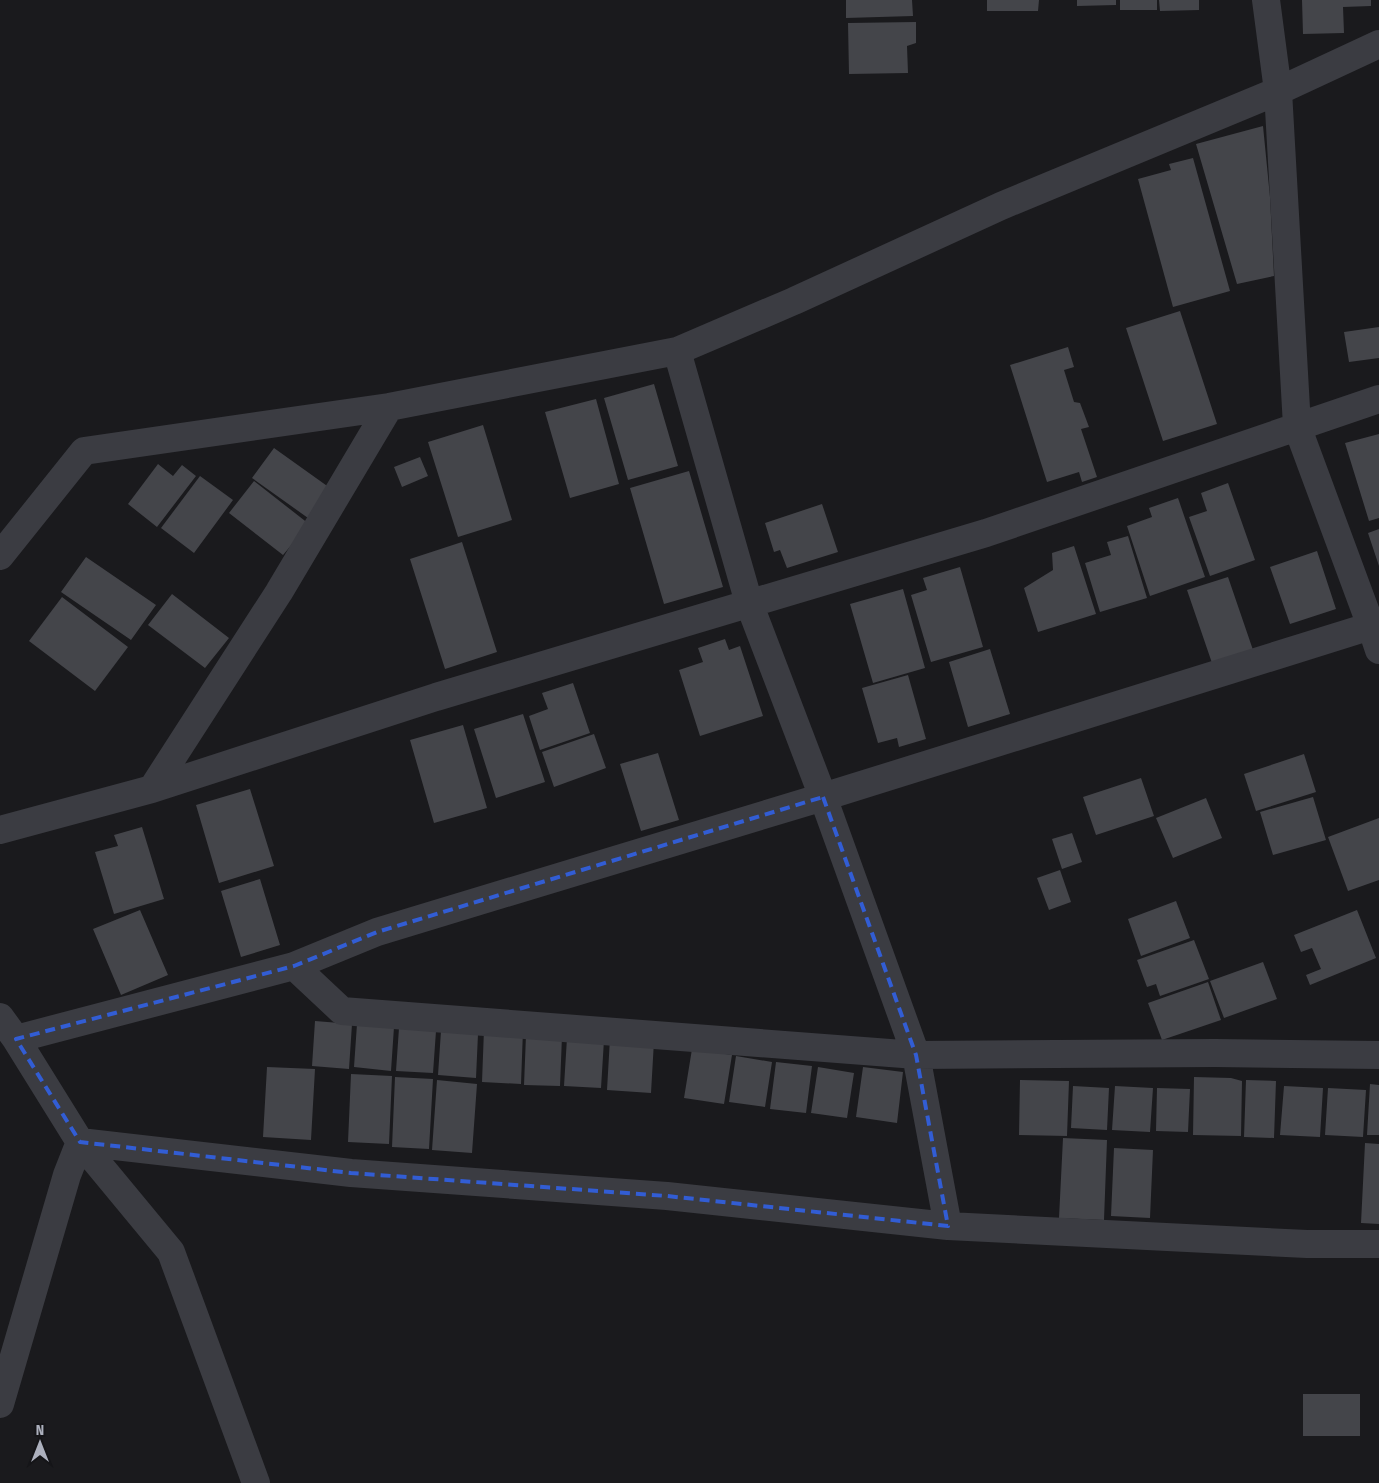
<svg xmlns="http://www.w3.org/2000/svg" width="1379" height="1483" font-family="'Fira Sans Condensed',sans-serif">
	<rect width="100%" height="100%" fill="#1a1a1d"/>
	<path fill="#44454a" d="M846 0H912L913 16 846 18Z
		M987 0H1039L1038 11H987Z
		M1077 0H1116V5L1077 6Z
		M1120 0H1157V10H1120Z
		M1159 0H1199V10L1160 11Z
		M1302 0H1371V6L1343 7 1344 33 1303 34Z
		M916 22V43L907 46 908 73 849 74 848 23Z
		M1263 126 1270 197 1274 276 1237 284 1196 144Z
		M1193 158 1230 291 1173 307 1138 179 1171 170 1169 164Z
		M1180 311 1217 424 1163 441 1126 328Z
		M1379 327V358L1349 362 1344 332Z
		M1068 347 1074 367 1064 370 1074 402 1080 403 1089 427 1081 429 1097 477 1082 482 1079 472 1047 482 1010 365Z
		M654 384 678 466 628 480 604 398Z
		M596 399 619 484 570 498 545 412Z
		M483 425 512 520 458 537 428 442Z
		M1379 434V518L1369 521 1345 443Z
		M274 448 330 488 308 518 252 478Z
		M420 457 428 476 402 487 394 467Z
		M158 464 173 476 182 465 196 476 157 527 128 504Z
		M689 471 723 587 664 604 630 488Z
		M200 476 233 500 194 553 161 528Z
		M254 481 309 524 283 555 229 513Z
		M1228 483 1255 560 1210 576 1189 517 1207 511 1201 493Z
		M1178 498 1205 577 1150 596 1127 526 1152 517 1149 508Z
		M822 504 838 552 787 568 780 550 774 552 765 523Z
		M1379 529V566L1368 533Z
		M1128 536 1147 598 1100 612 1085 563 1111 555 1107 542Z
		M462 542 497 652 445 669 410 559Z
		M1074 546 1096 614 1038 632 1024 588 1053 570 1052 553Z
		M1317 551 1336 609 1290 624 1270 567Z
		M86 557 156 605 131 640 61 592Z
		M960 567 983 647 931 662 911 595 927 590 923 578Z
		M1228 577 1253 650 1212 663 1187 590Z
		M903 589 925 668 873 683 850 604Z
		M172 594 229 638 205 668 148 625Z
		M62 597 128 647 95 691 29 641Z
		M725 639 729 650 740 646 763 716 700 736 679 670 703 662 698 648Z
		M990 649 1010 714 968 727 949 662Z
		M908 675 926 739 899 747 897 738 878 743 862 688Z
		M573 683 590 733 540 750 529 716 548 709 542 693Z
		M523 714 545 782 496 798 474 729Z
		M463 725 487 808 434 823 410 740Z
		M594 734 606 768 554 787 542 752Z
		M658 753 679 820 641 831 620 764Z
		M1304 754 1316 792 1256 811 1244 774Z
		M1141 778 1154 816 1096 835 1083 797Z
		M250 789 274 866 219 883 196 805Z
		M1313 797 1326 840 1273 855 1260 812Z
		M1206 798 1222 838 1173 858 1156 818Z
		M1379 818V880L1348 891 1328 837Z
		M142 827 164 899 114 914 95 852 118 846 114 835Z
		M1072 833 1082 862 1062 869 1052 839Z
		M1060 870 1071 902 1049 910 1037 878Z
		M260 879 280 945 241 957 221 891Z
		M1176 901 1190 938 1141 956 1128 919Z
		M140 910 168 975 121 995 93 929Z
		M1357 910 1376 958 1310 985 1306 975 1321 969 1312 948 1301 952 1294 935Z
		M1194 940 1209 979 1160 996 1156 984 1147 987 1137 960Z
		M1263 962 1277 999 1224 1018 1210 981Z
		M1208 982 1221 1020 1162 1040 1148 1003Z
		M315 1021 352 1024 349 1069 312 1066Z
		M357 1024 394 1027 391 1071 354 1067Z
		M399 1028 436 1031 433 1073 396 1071Z
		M484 1029 523 1030 521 1084 482 1082Z
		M441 1031 478 1034 476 1078 438 1075Z
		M526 1035 562 1036 560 1086 524 1085Z
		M567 1038 604 1040 601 1088 564 1086Z
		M610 1038 654 1041 651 1093 607 1090Z
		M692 1049 732 1055 724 1104 684 1098Z
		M736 1056 772 1062 765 1107 729 1102Z
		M776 1062 812 1066 806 1113 770 1109Z
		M267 1067 315 1069 311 1140 263 1137Z
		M818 1067 854 1073 847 1118 811 1113Z
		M863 1067 903 1072 897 1123 856 1117Z
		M351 1074 392 1076 389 1144 348 1142Z
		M395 1077 433 1079 429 1149 392 1147Z
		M1194 1077 1231 1078 1242 1081 1241 1136 1193 1135Z
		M437 1080 477 1084 472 1153 432 1150Z
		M1020 1080 1069 1081 1067 1136 1019 1135Z
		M1246 1080 1276 1081 1274 1138 1244 1137Z
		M1370 1084 1379 1085V1135H1367Z
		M1073 1086 1109 1088 1107 1130 1071 1128Z
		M1115 1086 1153 1088 1150 1132 1112 1130Z
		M1284 1086 1323 1088 1320 1137 1280 1135Z
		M1157 1088 1190 1089 1188 1132 1156 1131Z
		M1328 1088 1366 1090 1363 1137 1325 1135Z
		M1063 1138 1107 1140 1104 1220 1059 1218Z
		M1365 1143 1379 1144V1224L1361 1223Z
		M1114 1148 1153 1150 1150 1218 1111 1216Z
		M1303 1394H1360V1436H1303Z"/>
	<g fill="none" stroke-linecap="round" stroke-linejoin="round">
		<path stroke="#3b3c42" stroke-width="28" d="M677 351 749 603 823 797 916 1055 1215 1053 1379 1055
			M0 556 84 451 389 407 677 351 794 301 1001 206 1278 91 1379 44
			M1379 624 1371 626 1379 650
			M152 789 279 592 389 407
			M0 830 152 789 436 697 986 533 1379 399
			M294 966 342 1011 916 1055 948 1226
			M0 1017 16 1039 294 966 377 932 823 797 1371 626 1297 426 1278 91 1266 0
			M16 1039 80 1142 351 1173 667 1196 948 1226 1307 1244H1379
			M0 1404 67 1175 80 1142 171 1252 256 1483"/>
	</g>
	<path fill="none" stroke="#325dd4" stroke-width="4" stroke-dasharray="10 6" stroke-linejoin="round" d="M823 797 916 1055 948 1226 667 1196 351 1173 80 1142 16 1039 294 966 377 932Z"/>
	<g transform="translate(40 1443)" stroke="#151518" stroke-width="4" paint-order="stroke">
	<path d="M0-4L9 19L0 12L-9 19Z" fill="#acb0bd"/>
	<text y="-8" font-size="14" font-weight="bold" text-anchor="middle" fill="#acb0bd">N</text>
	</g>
</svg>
